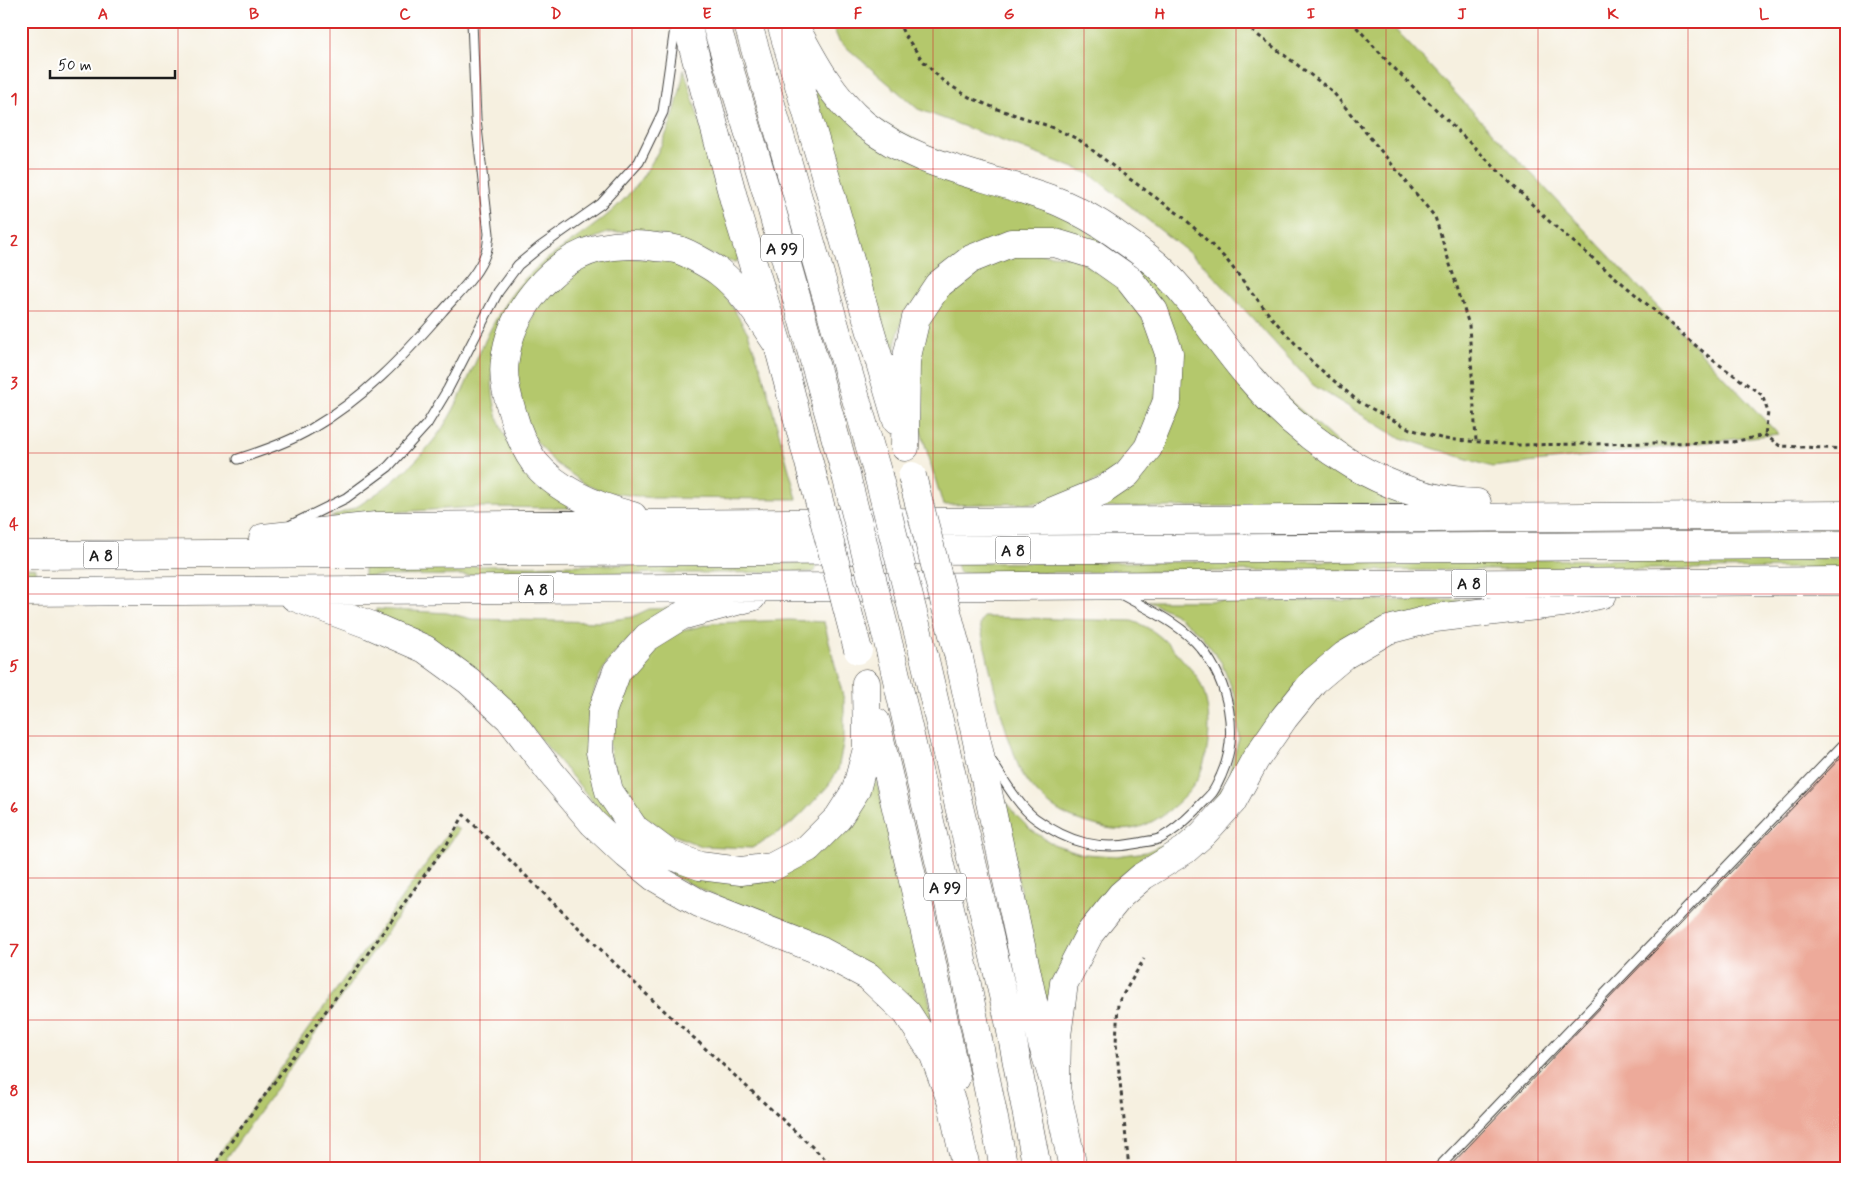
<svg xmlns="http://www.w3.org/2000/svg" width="1867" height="1189" font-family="Mynerve,sans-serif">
	<rect width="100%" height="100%" fill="#fff"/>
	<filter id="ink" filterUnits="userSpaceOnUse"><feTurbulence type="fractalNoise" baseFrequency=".02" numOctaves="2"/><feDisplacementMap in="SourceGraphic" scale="10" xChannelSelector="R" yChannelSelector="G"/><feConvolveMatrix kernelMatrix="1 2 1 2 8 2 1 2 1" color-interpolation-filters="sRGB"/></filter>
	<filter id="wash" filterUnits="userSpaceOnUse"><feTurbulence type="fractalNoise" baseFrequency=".0096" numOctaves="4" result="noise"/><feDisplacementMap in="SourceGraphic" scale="20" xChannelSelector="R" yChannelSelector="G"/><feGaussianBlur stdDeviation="1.12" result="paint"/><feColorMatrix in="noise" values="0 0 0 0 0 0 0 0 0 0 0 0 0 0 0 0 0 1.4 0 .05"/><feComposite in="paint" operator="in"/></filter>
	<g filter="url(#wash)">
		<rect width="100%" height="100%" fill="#f6f0e0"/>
		<path fill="#b4c86c" stroke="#687244" d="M830 21H1387L1778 434 1492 467 1398 437 1313 385 1203 264 1090 174 918 109 839 41Z
			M684 69 740 256 736 262 728 261 661 235 631 231 607 233 568 249 492 375C492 414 504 442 529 471 539 484 555 493 568 504L569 508 476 507 382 513 330 518C338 513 349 511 358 506 388 487 415 465 437 436 470 391 480 334 515 290 539 260 571 244 600 221 649 183 675 129 684 69Z
			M811 78 819 90 1065 216 1135 262 1172 297 1407 504 1095 508 1147 466 1165 313 1026 230 902 320 896 341 893 364Z
			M1019 252 1073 257 1125 288 1159 347 1158 411 1119 469 1065 498 1037 503 943 505 917 418 912 380 922 327 964 274Z
			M609 258 670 259 710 280 730 303 748 333 762 371 797 499 653 498 602 492 585 484 554 462 537 442 528 427 516 382 517 356 537 306 562 281 594 262Z
			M1846 558V568L959 573 957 563Z
			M816 563 815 572 364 576V567Z
			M21 568H36V578H21Z
			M1490 600 1358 639 1192 828 1129 876 1048 1027 1001 796 1016 815 1031 830 1053 844 1083 854 1116 856 1146 852 1171 841 1211 805 1227 781 1239 738 1235 696 1221 662 1201 635 1175 614 1148 601Z
			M673 608C621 644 592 660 588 729 587 747 586 764 594 781 597 788 603 794 607 800 617 815 627 829 638 844L778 871 872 762 935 1025H930L761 917 677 878 618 832 499 689 464 661 421 632 375 615 376 609 447 613 472 619 600 622 632 617 649 609Z
			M983 617 1132 621C1154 628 1167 642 1182 659 1187 665 1193 671 1197 677 1213 704 1212 748 1199 776 1190 796 1158 823 1136 828 1120 832 1103 828 1088 823 1059 816 1039 799 1023 775 1018 768 1016 758 1013 750 998 710 990 668 980 625Z
			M789 620 824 622 844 700V739L838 770 828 786 800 816 783 830 752 848 701 846 671 834 646 818 625 797 612 764 608 735 628 677 649 652 678 632 713 623Z
			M453 826 459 830 226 1159 238 1168H209Z"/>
		<g id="blocks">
			<path fill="#edaa9a" d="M1846 752V1168H1448L1581 1028Z"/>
		</g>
	</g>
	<g filter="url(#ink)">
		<use href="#blocks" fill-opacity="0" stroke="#3d3c39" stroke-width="1"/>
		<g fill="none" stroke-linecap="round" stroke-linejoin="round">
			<defs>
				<path id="service" d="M238 459C263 451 289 442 311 429 363 399 403 357 441 313 456 295 478 276 486 252 488 247 488 240 489 234L476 119 472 21
					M291 525 346 498 388 467 427 424 448 389 498 292 518 265 540 247 601 204 639 162 663 112 676 21
					M992 762C1003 779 1020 808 1036 819 1069 843 1099 851 1139 843 1146 841 1155 841 1161 838 1174 831 1186 820 1196 810 1201 804 1207 799 1212 793 1216 788 1218 782 1221 776 1240 735 1229 683 1201 648 1180 623 1147 609 1119 593
					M1438 1168 1842 746 1846 744"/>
				<path id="motorway" d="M686 21 739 219 778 345 812 474
					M715 21 771 207 846 475
					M747 21 878 475
					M792 21C811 57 832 98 864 124 912 162 968 172 1024 190 1036 194 1050 198 1061 203 1079 211 1098 222 1114 233 1129 244 1146 255 1159 267 1194 300 1219 343 1251 379 1307 444 1388 500 1477 503
					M782 27 897 421
					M905 447 906 361 916 318 938 285 971 259 1011 243H1055L1095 255 1129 279 1154 311 1169 353 1167 401 1148 448 1127 474 1102 491 1046 514
					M633 516C598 507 559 492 535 463 524 448 518 433 513 415 508 398 502 379 505 360 510 313 550 262 596 249 614 245 631 244 649 246 658 248 670 247 679 250 688 253 711 266 719 272 744 291 760 319 778 345
					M263 538 376 526 1846 515
					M21 555 1846 545
					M21 592 1846 581
					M294 597 370 625 425 649 469 681 509 718 552 774 593 823 627 855 654 877 699 903 821 951 868 976 907 1013 933 1053 952 1103 966 1168
					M752 597 681 616 647 637 617 671 602 712 600 752 609 791 634 828 670 855 700 866 741 871 772 867 808 848 838 818 856 790 867 749 866 683
					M891 654 961 955 1004 1168
					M924 656 1009 1021 1037 1168
					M959 658 1042 1043 1056 1088 1073 1168
					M876 722 931 958 956 1078
					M1056 1088 1057 1036 1064 983 1090 933 1121 895 1143 876 1185 850 1203 834 1232 802 1255 760 1284 718 1314 681 1345 655 1388 630 1435 618 1562 603 1603 594"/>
			</defs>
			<use href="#service" stroke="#3d3c39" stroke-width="11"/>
			<use href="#motorway" stroke="#3d3c39" stroke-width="29"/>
			<path stroke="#3d3c39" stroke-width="3" stroke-dasharray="4 4" stroke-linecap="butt" d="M898 21 904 34 923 61 943 81 969 97 997 109 1046 125 1078 139 1127 177 1183 217 1226 259 1271 317 1313 363 1359 402 1410 429 1444 439 1516 445 1733 442 1765 435 1780 446 1846 449
				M1239 21 1332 91 1435 217 1469 325 1476 441
				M1351 21 1390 64 1550 222 1714 361 1762 395 1768 412 1765 435
				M217 1160 227 1168
				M212 1168 447 844 464 815 644 992 835 1168
				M1129 1168 1116 1043 1118 1003 1144 959"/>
			<use href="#service" stroke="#fff" stroke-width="9"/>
			<use href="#motorway" stroke="#fff" stroke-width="28"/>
			<defs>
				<path id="motorway-bridge" d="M812 474 858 650
					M846 475 891 654
					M878 475 924 656
					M912 476 959 658"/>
			</defs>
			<use href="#motorway-bridge" stroke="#3d3c39" stroke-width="29" stroke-linecap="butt"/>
			<use href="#motorway-bridge" stroke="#fff" stroke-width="28"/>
		</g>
	</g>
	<path fill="none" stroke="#d62828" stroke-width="1" stroke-opacity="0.55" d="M178 21V1168M330 21V1168M480 21V1168M632 21V1168M782 21V1168M933 21V1168M1084 21V1168M1236 21V1168M1386 21V1168M1538 21V1168M1688 21V1168M21 169H1846M21 311H1846M21 453H1846M21 594H1846M21 736H1846M21 878H1846M21 1020H1846"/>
	<g text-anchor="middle" stroke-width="4.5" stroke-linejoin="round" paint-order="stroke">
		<g fill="#fff" stroke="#606060" stroke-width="1">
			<rect x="761" y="234.5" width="42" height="27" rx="4"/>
			<rect x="995.5" y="536.5" width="35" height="27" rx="4"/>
			<rect x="83.5" y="541.5" width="35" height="27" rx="4"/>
			<rect x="1451.5" y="569.5" width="35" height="27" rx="4"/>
			<rect x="518.5" y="575.5" width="35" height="27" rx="4"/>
			<rect x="924" y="873.5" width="42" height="27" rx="4"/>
		</g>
		<g font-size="16" font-weight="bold" fill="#1c1c1c">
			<text x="782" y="254">A 99</text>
			<text x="1013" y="556">A 8</text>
			<text x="101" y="561">A 8</text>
			<text x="1469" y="589">A 8</text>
			<text x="536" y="595">A 8</text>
			<text x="945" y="893">A 99</text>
		</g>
	</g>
	<rect width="1867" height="1189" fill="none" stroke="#fff" stroke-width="55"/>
	<path d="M50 70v8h125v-8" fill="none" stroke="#1c1c1c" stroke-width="2.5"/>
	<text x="58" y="70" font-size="15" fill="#1c1c1c" stroke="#ffffff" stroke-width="4" paint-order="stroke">50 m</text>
	<rect x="28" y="28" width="1812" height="1134" fill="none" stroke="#d62828" stroke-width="2"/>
	<g font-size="16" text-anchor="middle" font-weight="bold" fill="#d62828">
		<text x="103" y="19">A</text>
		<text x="254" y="19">B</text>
		<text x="405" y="19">C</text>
		<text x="556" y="19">D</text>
		<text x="707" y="19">E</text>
		<text x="858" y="19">F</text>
		<text x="1009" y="19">G</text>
		<text x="1160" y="19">H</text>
		<text x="1311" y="19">I</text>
		<text x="1462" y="19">J</text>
		<text x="1613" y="19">K</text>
		<text x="1764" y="19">L</text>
		<text x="14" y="104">1</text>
		<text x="14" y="246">2</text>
		<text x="14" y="388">3</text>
		<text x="14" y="529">4</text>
		<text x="14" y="671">5</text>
		<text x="14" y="813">6</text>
		<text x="14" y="955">7</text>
		<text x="14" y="1096">8</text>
	</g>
</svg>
